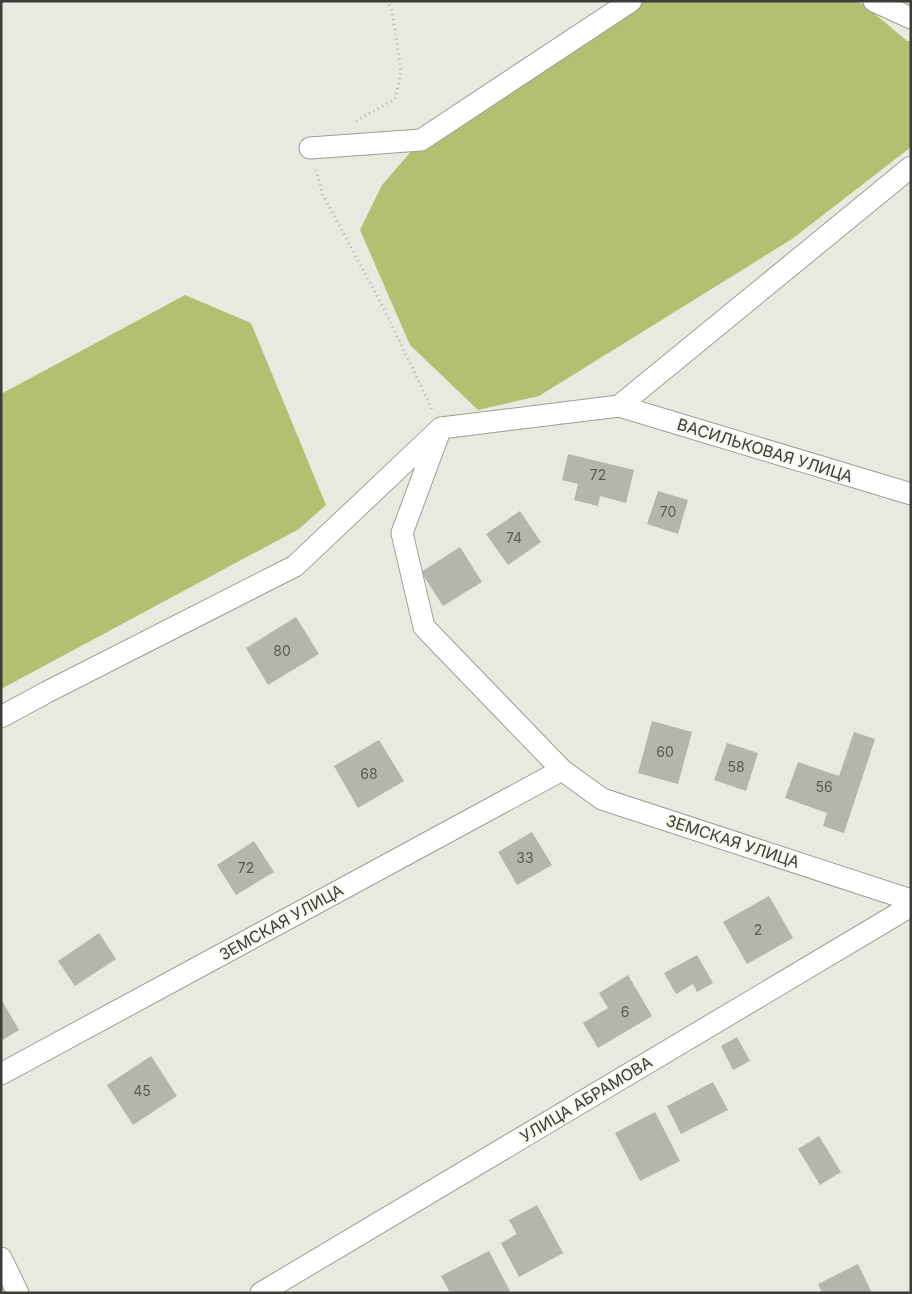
<svg xmlns="http://www.w3.org/2000/svg" width="912" height="1294" font-family="Inter,sans-serif">
	<rect width="100%" height="100%" fill="#e7eade"/>
	<path fill="#b4c071" d="M631 1H853L863 4 907 41H911V147L792 239 539 396 478 410 410 345 360 230 382 185 421 140Z
		M185 295 251 323 326 505 299 529 1 689V394Z"/>
	<path fill="#b3b6aa" d="M568 454 634 470 626 503 600 496 598 506 574 500 578 484 562 480Z
		M658 491 688 500 678 534 647 524Z
		M520 511 541 542 508 565 486 534Z
		M460 547 482 582 443 606 421 572Z
		M296 617 319 654 268 685 246 648Z
		M652 721 692 732 678 784 638 773Z
		M854 732 875 739 844 833 823 826 827 813 785 798 798 762 839 776Z
		M379 740 404 781 358 808 334 766Z
		M727 743 758 753 746 791 714 780Z
		M532 832 552 865 517 885 498 852Z
		M254 841 274 872 236 895 217 865Z
		M769 896 793 938 747 964 723 922Z
		M99 933 116 959 75 986 58 961Z
		M697 955 713 983 697 992 693 984 676 994 664 973Z
		M628 975 652 1016 598 1048 583 1023 608 1008 599 993Z
		M1 999 19 1030 1 1041Z
		M737 1037 750 1061 733 1070 721 1046Z
		M151 1056 177 1096 133 1125 107 1085Z
		M713 1082 728 1110 681 1134 667 1106Z
		M655 1112 680 1161 640 1181 615 1133Z
		M819 1136 841 1172 820 1185 798 1149Z
		M537 1205 563 1253 519 1277 501 1243 517 1234 509 1220Z
		M489 1251 511 1293H450L441 1276Z
		M858 1264 872 1293H822L818 1284Z"/>
	<g fill="none" stroke-linecap="round" stroke-linejoin="round">
		<defs>
			<path id="minor" d="M874 1 911 18
				M310 148 421 140 631 1
				M619 406 911 494
				M439 433 402 533 424 627 562 770 602 799 911 900
				M1 717 47 692 295 566 441 428 619 406 911 167
				M1 1074 562 770
				M1 1258 18 1293
				M261 1293 911 906"/>
		</defs>
		<use href="#minor" stroke="#9d9f94" stroke-width="23"/>
		<path stroke="#b3b5ab" stroke-width="3" stroke-dasharray="1 4" stroke-linecap="butt" d="M356 121 395 99 401 72 392 11 387 1
			M316 170 323 195 383 307 432 409"/>
		<use href="#minor" stroke="#fff" stroke-width="21"/>
	</g>
	<g text-anchor="middle" stroke-width="4" stroke-linejoin="round" paint-order="stroke">
		<g font-size="14" fill="#5a5b54">
			<text x="598" y="480">72</text>
			<text x="668" y="517">70</text>
			<text x="514" y="543">74</text>
			<text x="282" y="656">80</text>
			<text x="665" y="757">60</text>
			<text x="736" y="772">58</text>
			<text x="369" y="779">68</text>
			<text x="824" y="792">56</text>
			<text x="525" y="863">33</text>
			<text x="246" y="873">72</text>
			<text x="758" y="935">2</text>
			<text x="625" y="1017">6</text>
			<text x="142" y="1096">45</text>
		</g>
		<g font-size="16" fill="#3c3d38" stroke="#f5f7eb">
			<text transform="translate(765 450) rotate(17)" y="6">ВАСИЛЬКОВАЯ УЛИЦА</text>
			<text transform="translate(733 841) rotate(18)" y="6">ЗЕМСКАЯ УЛИЦА</text>
			<text transform="translate(281 922) rotate(-29)" y="6">ЗЕМСКАЯ УЛИЦА</text>
			<text transform="translate(586 1099) rotate(-31)" y="6">УЛИЦА АБРАМОВА</text>
		</g>
	</g>
	<rect width="912" height="1294" fill="none" stroke="#3c3d38" stroke-width="5"/>
</svg>
